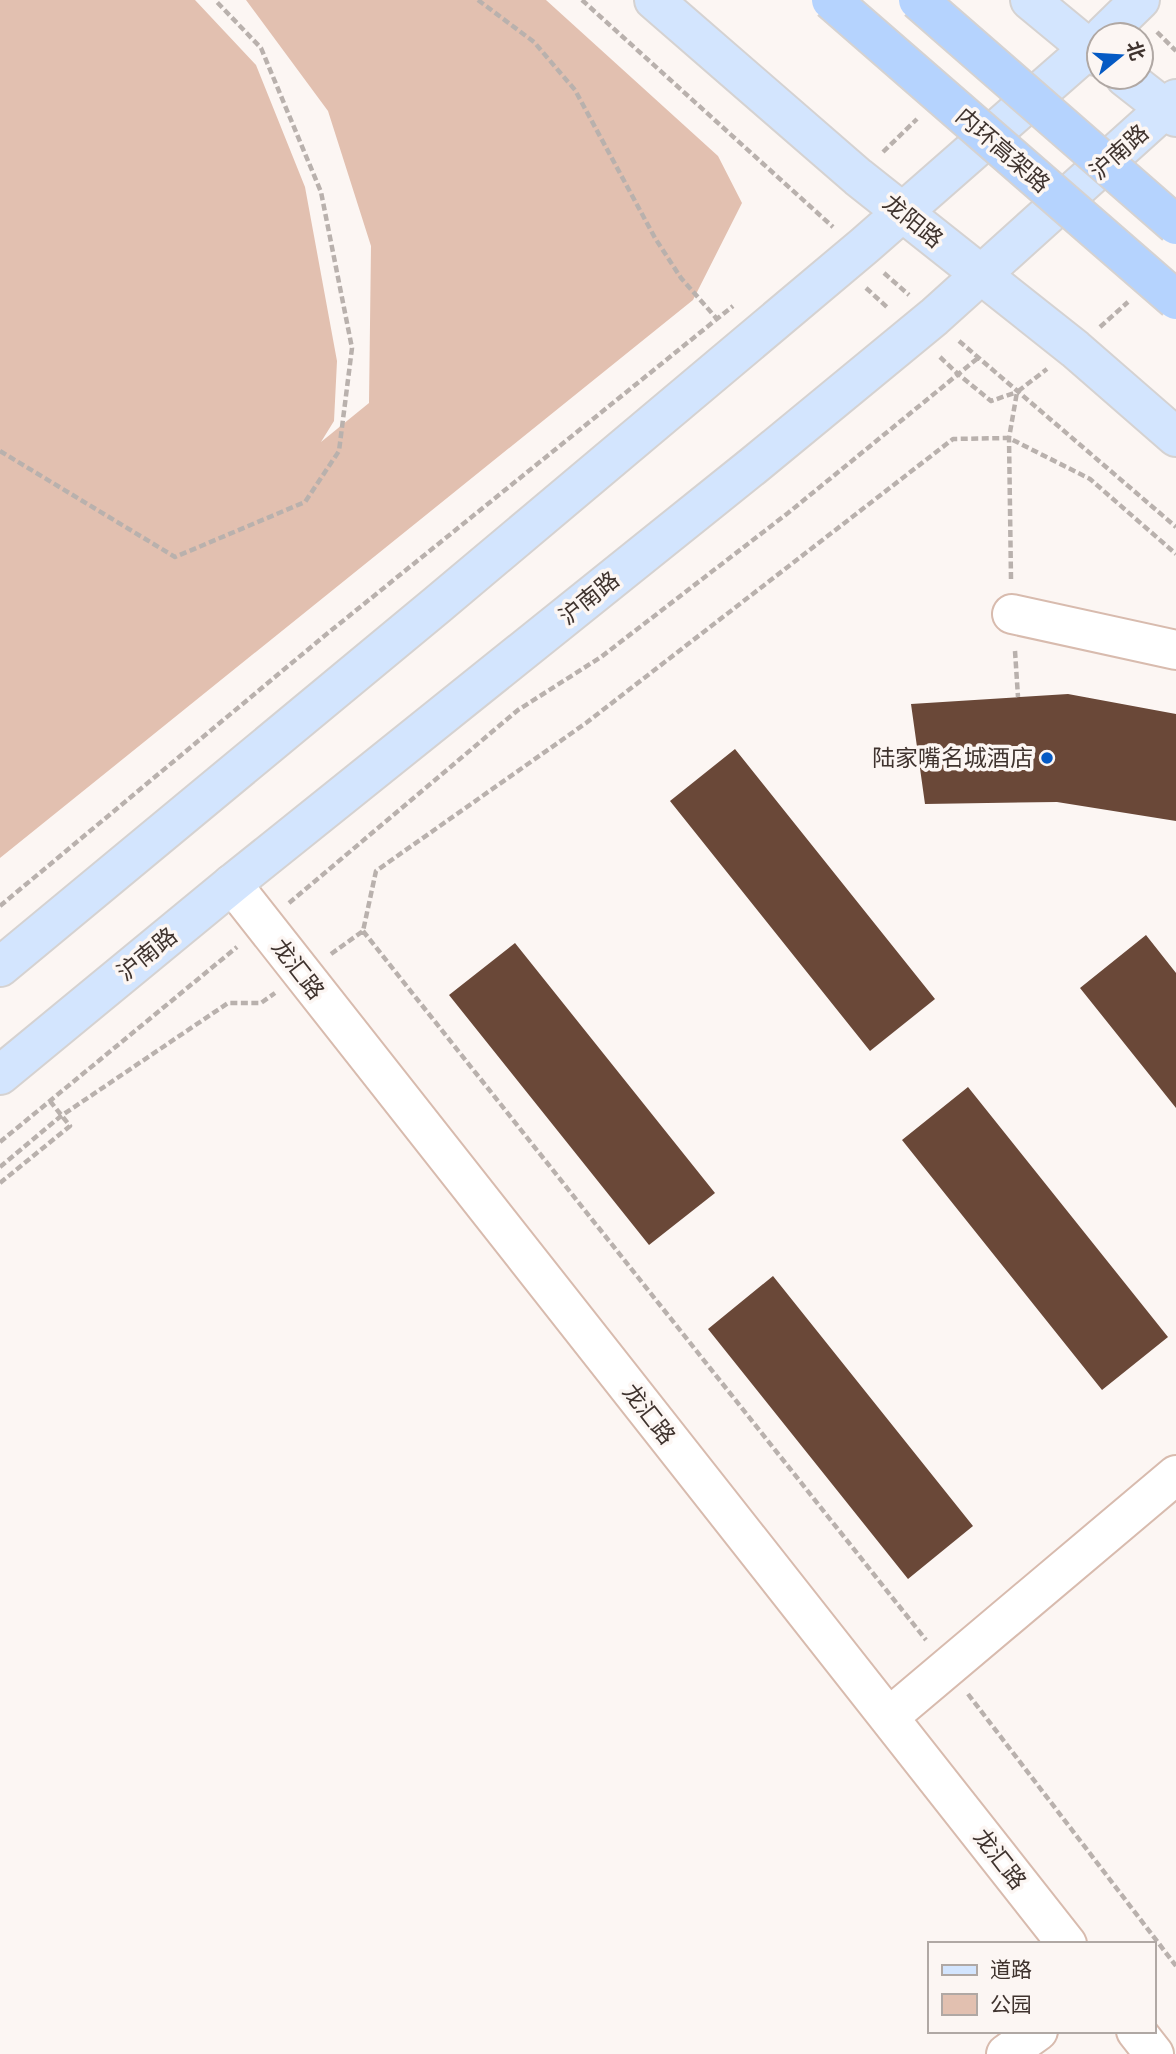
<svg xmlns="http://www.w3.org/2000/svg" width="1176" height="2054" font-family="'Noto Sans','Noto Sans SC',sans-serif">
	<rect width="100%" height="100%" fill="#fcf6f3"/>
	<path fill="#e2c0b0" d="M0 0H195L256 65 305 187 337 361 334 421 321 442 369 403 371 246 328 111 246 0H546L718 156 742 203 693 300 0 858Z"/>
	<path fill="#6a4838" d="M1068 694 1176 714V821L1057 802 925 804 911 704Z
		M735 749 935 999 870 1051 670 801Z
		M1146 935 1176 973V1108L1080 988Z
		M515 943 715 1193 649 1245 449 995Z
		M968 1087 1168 1337 1102 1390 902 1140Z
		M773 1276 973 1526 908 1579 708 1329Z"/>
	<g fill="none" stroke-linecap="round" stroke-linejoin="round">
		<defs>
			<path id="minor" d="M1012 614 1176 650
				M232 884 1067 1944
				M889 1717 1176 1475
				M1136 2031 1154 2054
				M1006 2054 1038 2031"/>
			<path id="major" d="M654 0 858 177 1075 349 1176 437
				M1030 0 1099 57
				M1104 35 1140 0
				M1125 77 1176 117
				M0 967 437 605 864 246 1099 40
				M0 1075 232 884 753 466 934 317 1176 99"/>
		</defs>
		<use href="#minor" stroke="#d8bbae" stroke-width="42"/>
		<use href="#major" stroke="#d5d2d1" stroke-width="42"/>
		<path stroke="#b9b1ad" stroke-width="4.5" stroke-dasharray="7 3.5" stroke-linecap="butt" d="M478 0 534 42 575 90 655 238 681 278 717 319
			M582 0 833 227
			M1157 32 1176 51
			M883 152 917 119
			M884 273 909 295
			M866 288 888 308
			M1100 327 1128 302
			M959 341 1176 527
			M940 357 958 374 991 401 1017 392
			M0 451 175 557 305 502 339 451 352 348 321 192 261 48 215 0
			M1011 579 1009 438 1017 392 1047 369
			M1015 651 1018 697
			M289 903 518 710 601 657 788 513 978 358
			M0 906 323 637 733 306
			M363 931 926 1640
			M331 954 363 931 376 871 586 723 953 439 1009 438 1090 479 1176 554
			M0 1142 237 947
			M0 1167 61 1116 228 1003H261L275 993
			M0 1183 70 1126 50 1101
			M968 1694 1176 1966"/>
		<use href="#minor" stroke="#fff" stroke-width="38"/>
		<use href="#major" stroke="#d3e5fe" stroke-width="38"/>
		<defs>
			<path id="highway-bridge" d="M831 0 1176 300
				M918 0 1176 225"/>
		</defs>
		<use href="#highway-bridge" stroke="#d5d2d1" stroke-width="42" stroke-linecap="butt"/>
		<use href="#highway-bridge" stroke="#b5d3fe" stroke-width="38"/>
	</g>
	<circle fill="#055ac4" stroke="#fcf6f3" stroke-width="2.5" cx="1047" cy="758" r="7"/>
	<g text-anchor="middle" stroke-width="7" stroke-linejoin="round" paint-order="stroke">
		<g font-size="23" fill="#3f332e" stroke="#fcf6f3">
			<text transform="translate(1003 150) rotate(41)" y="8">内环高架路</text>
			<text transform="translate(1119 152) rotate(-42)" y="8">沪南路</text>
			<text transform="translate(913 221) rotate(39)" y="8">龙阳路</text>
			<text transform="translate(589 598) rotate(-39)" y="8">沪南路</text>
			<text transform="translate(147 954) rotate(-39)" y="8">沪南路</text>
			<text transform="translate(298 969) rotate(52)" y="8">龙汇路</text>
			<text transform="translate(649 1414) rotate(52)" y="8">龙汇路</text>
			<text transform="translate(1000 1859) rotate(52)" y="8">龙汇路</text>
		</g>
		<g font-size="23" fill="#3f332e" stroke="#fcf6f3" text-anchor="end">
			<text x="1033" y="766">陆家嘴名城酒店</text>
		</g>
	</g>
	<rect x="928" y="1942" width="228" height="91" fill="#fcf6f3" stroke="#b0a8a4" stroke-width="2"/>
	<rect x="942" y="1965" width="35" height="10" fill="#d3e5fe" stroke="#b0a8a4" stroke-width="2"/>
	<text x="990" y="1977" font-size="21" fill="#3f332e">道路</text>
	<rect x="942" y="1994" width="35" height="21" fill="#e2c0b0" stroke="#b0a8a4" stroke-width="2"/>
	<text x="990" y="2012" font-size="21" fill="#3f332e">公园</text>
	<g transform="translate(1120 56) rotate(72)"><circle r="33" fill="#fcf6f3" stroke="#b0a8a4" stroke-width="2"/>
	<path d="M0-5L12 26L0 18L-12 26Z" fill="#055ac4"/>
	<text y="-10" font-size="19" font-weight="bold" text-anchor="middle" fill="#3f332e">北</text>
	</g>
</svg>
